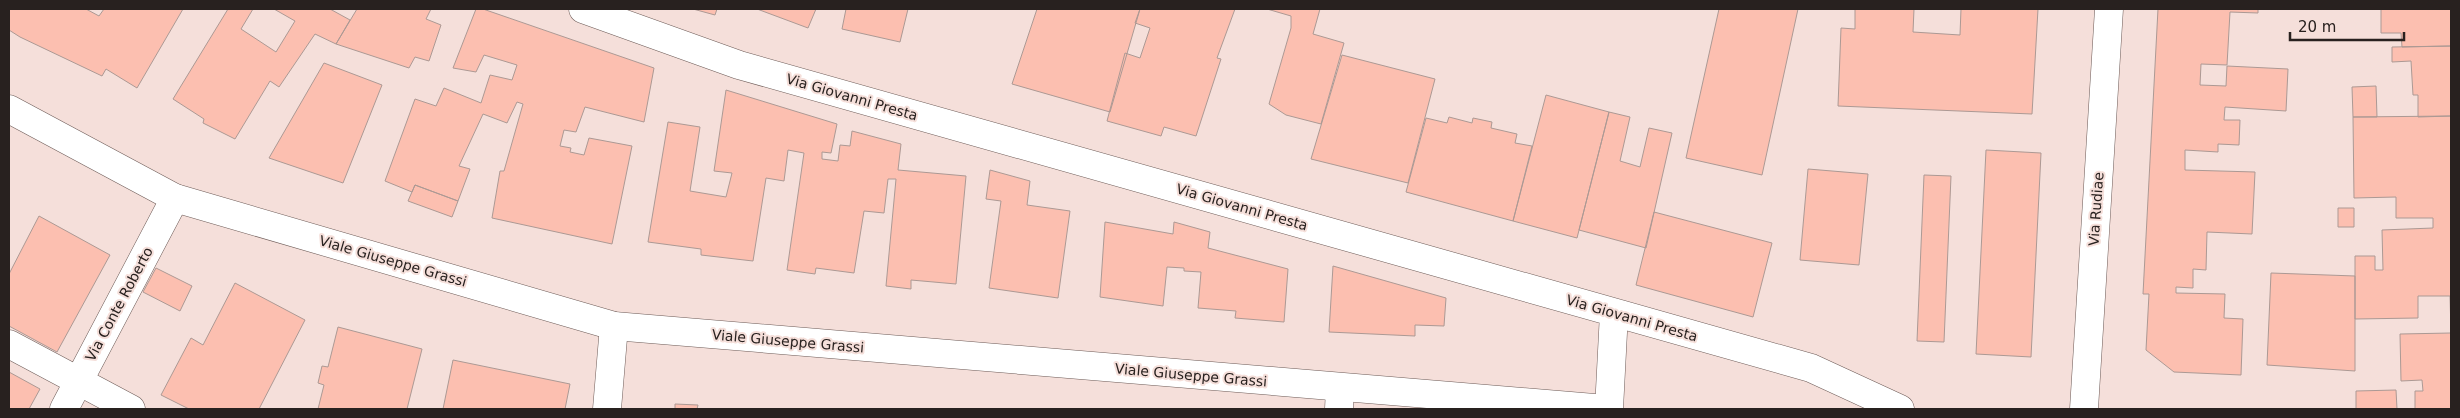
<svg xmlns="http://www.w3.org/2000/svg" width="2460" height="418" font-family="'DejaVu Sans',sans-serif">
	<rect width="100%" height="100%" fill="#f5dfda"/>
	<path fill="#fcbfb0" stroke="#ac9994" d="M9 9H86L99 16 104 9H183L137 88 106 69 102 76 20 37 9 30Z
		M228 9H253L241 29 276 52 295 21 274 9H330L350 20 336 44 315 34 279 87 270 81 235 139 203 123 204 119 173 99Z
		M357 9H431L426 19 441 25 429 61 415 57 409 68 336 44Z
		M476 9H483L654 68 644 122 585 107 576 132 564 130 560 146 571 148 570 152 584 155 589 138 632 146 612 244 492 218 500 171H504L523 104 517 102 507 123 483 114 459 166 470 169 458 201 415 185 412 192 385 181 415 99 436 106 444 88 481 103 490 75 512 80 517 65 484 55 476 72 453 68Z
		M693 9H717L715 15Z
		M757 9H816L808 28Z
		M846 9H908L900 42 842 29Z
		M1037 9H1140L1110 112 1012 84Z
		M1140 9H1235L1217 58 1221 59 1196 136 1164 127 1161 136 1107 121 1125 53 1140 58 1150 28 1135 23Z
		M1267 9H1320L1313 34 1344 43 1321 124 1286 115 1269 104 1291 28V16Z
		M1719 9H1798L1762 175 1686 158Z
		M1855 9H1914L1913 32 1960 35 1961 9H2038L2032 114 1838 106 1841 28 1855 29Z
		M2158 9H2258V13L2230 12 2227 65 2201 64 2200 85 2226 86 2227 66 2288 69 2286 111 2225 107 2224 120H2240L2239 145 2218 144V152L2185 150V170L2255 172 2252 234 2207 232 2206 270 2193 269V288L2176 287V293L2225 294 2224 318 2243 319 2241 375 2174 372 2146 350 2149 294H2143Z
		M2381 9H2451V46L2402 47 2401 33H2381Z
		M2451 46V116L2418 117V95H2413L2411 61 2392 62V47Z
		M1342 55 1435 79 1408 183 1311 159Z
		M324 63 382 85 343 183 269 158Z
		M2376 86 2377 117H2353L2352 87Z
		M726 90 837 124 831 153 822 152V159L838 161 840 145 850 146 852 131 901 144 898 170 966 176 956 284 911 280V289L886 286 896 179H888L884 213 864 211 854 273 816 268 815 274 787 270 804 153 788 150 784 181 766 178 753 261 701 255V249L648 242 668 122 700 127 690 191 726 197 732 173 714 171Z
		M1546 95 1609 112 1577 238 1513 221Z
		M1609 112 1630 117 1620 161 1640 167 1649 128 1672 133 1646 248 1579 230Z
		M2451 116V409H2415V391H2423L2422 380 2401 381 2400 334 2451 333 2450 296H2418V318L2355 319V256H2375V270H2383L2382 230 2433 228V218H2396V197L2354 198 2353 117Z
		M1449 117 1472 123 1473 118 1492 122 1491 128 1517 134 1515 143 1532 146 1513 221 1406 192 1426 118 1447 123Z
		M1986 150 2041 153 2031 357 1976 354Z
		M1808 169 1868 174 1859 265 1800 260Z
		M990 170 1030 181 1027 205 1070 211 1058 298 989 288 1001 201 986 199Z
		M1924 175 1951 176 1944 342 1917 341Z
		M415 185 458 201 452 217 408 201Z
		M2338 208H2354V227H2338Z
		M1654 212 1772 243 1753 317 1636 285Z
		M39 216 110 255 57 352 9 326V274Z
		M1105 222 1173 234 1174 222 1210 232 1208 248 1288 269 1284 322 1235 318 1236 311 1198 308 1201 272 1184 271V268L1167 267 1163 306 1100 297Z
		M1333 266 1446 298 1444 326 1415 325V336L1329 332Z
		M156 268 192 286 180 311 143 292Z
		M2271 273 2355 276V371L2267 365Z
		M235 283 305 320 259 409H189L161 395 191 338 203 345Z
		M338 327 422 349 407 409H318L324 385 318 383 322 366 328 367Z
		M453 360 570 384 565 409H443Z
		M9 372 40 389 29 409H9Z
		M2396 390 2397 409H2356V391Z
		M675 404 698 405 697 409H675Z"/>
	<g fill="none" stroke-linecap="round" stroke-linejoin="round">
		<defs>
			<path id="minor" d="M583 9 739 65 1811 368 1900 409
				M9 344 131 409
				M64 409 175 198
				M607 409 614 326
				M1339 409 1340 388
				M1609 409 1614 313
				M2084 409 2109 9"/>
			<path id="secondary" d="M9 109 175 198 614 326 1606 409"/>
		</defs>
		<use href="#minor" stroke="#6d5b57" stroke-width="29"/>
		<use href="#secondary" stroke="#6d5b57" stroke-width="29"/>
		<use href="#minor" stroke="#fff" stroke-width="28"/>
		<use href="#secondary" stroke="#fff" stroke-width="28"/>
	</g>
	<g text-anchor="middle" stroke-width="4" stroke-linejoin="round" paint-order="stroke">
		<g font-size="14" fill="#28211f" stroke="#f5dfda">
			<text transform="translate(852 97) rotate(16)" y="5">Via Giovanni Presta</text>
			<text transform="translate(1242 207) rotate(16)" y="5">Via Giovanni Presta</text>
			<text transform="translate(2096 209) rotate(-86)" y="5">Via Rudiae</text>
			<text transform="translate(393 261) rotate(16)" y="5">Viale Giuseppe Grassi</text>
			<text transform="translate(119 304) rotate(-62)" y="5">Via Conte Roberto</text>
			<text transform="translate(1632 318) rotate(16)" y="5">Via Giovanni Presta</text>
			<text transform="translate(788 341) rotate(5)" y="5">Viale Giuseppe Grassi</text>
			<text transform="translate(1191 375) rotate(5)" y="5">Viale Giuseppe Grassi</text>
		</g>
	</g>
	<rect width="2460" height="418" fill="none" stroke="#28211f" stroke-width="20"/>
	<path d="M2290 32v8h114v-8" fill="none" stroke="#28211f" stroke-width="2.5"/>
	<text x="2298" y="32" font-size="15" fill="#28211f" stroke="#f5dfda" stroke-width="4" paint-order="stroke">20 m</text>
</svg>
